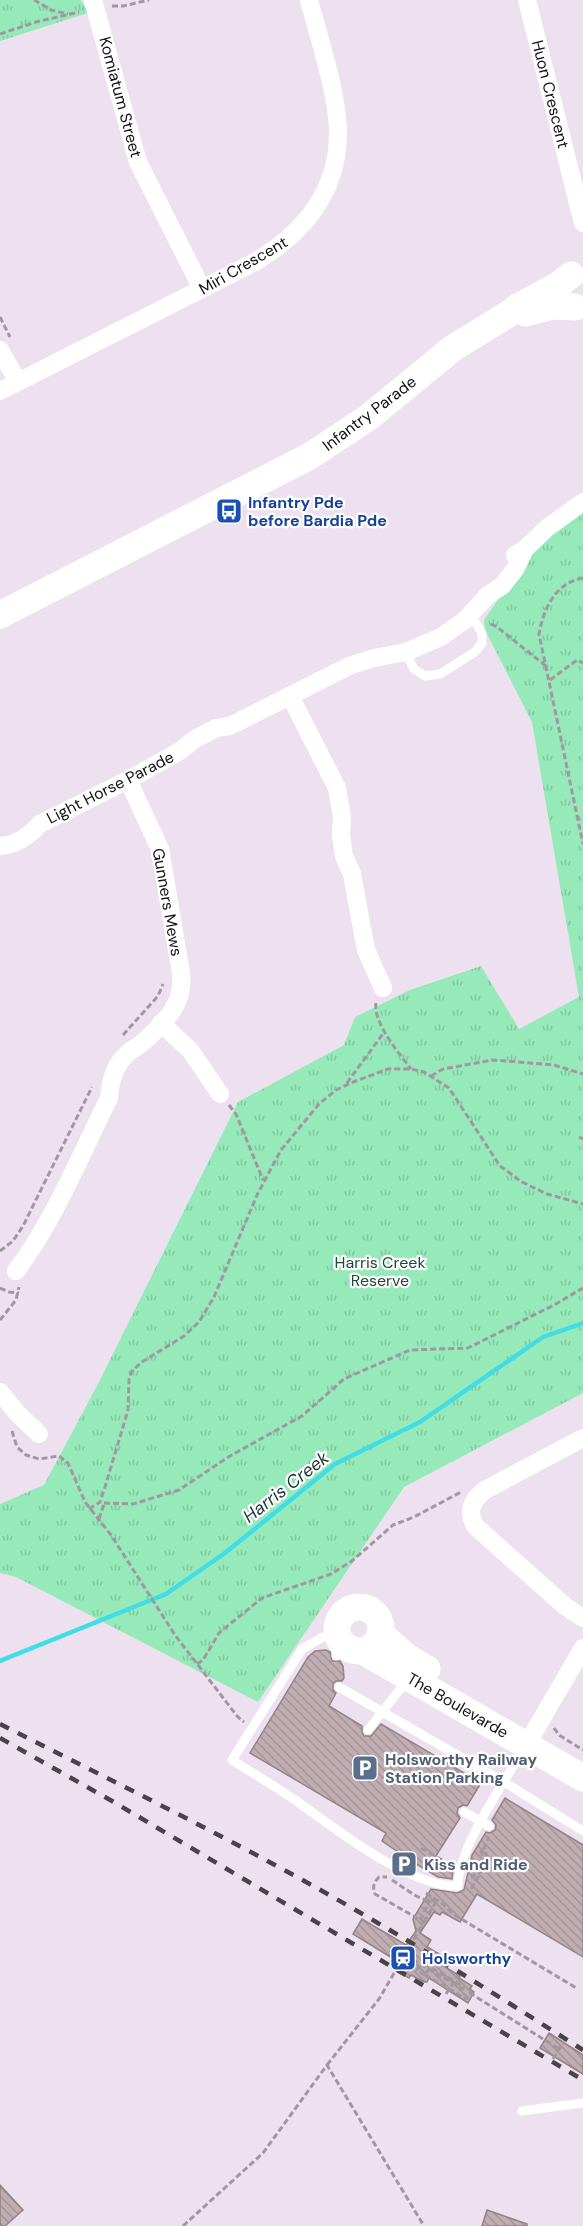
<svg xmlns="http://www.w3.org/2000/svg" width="583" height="2226" font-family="'DM Sans',sans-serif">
	<defs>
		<pattern id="park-tufts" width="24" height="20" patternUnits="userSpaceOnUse" patternTransform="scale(1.5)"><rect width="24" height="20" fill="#96e9b9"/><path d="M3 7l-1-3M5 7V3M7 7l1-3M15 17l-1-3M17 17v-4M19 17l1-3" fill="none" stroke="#80c79e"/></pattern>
		<pattern id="building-back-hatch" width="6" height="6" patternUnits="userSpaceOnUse" patternTransform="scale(1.5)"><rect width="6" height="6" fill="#c0adb2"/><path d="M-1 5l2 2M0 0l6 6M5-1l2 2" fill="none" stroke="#a49498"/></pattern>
	</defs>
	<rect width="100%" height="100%" fill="#ede1ef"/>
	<path fill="url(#park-tufts)" d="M0 0H81L88 13 0 41Z
		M583 511V1393L404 1487 258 1702 16 1577 0 1573V1504L44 1485 99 1382 238 1102 344 1045 355 1017 410 990 481 966 519 1029 579 997 532 722 485 630 484 620 531 552Z"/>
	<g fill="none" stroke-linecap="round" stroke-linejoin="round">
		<path stroke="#41dde6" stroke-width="4.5" d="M0 1661 166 1594 225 1553 335 1464 420 1422 543 1337 583 1323"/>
	</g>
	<path fill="url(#building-back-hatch)" stroke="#938286" stroke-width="1.5" d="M326 1650 330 1652 332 1661H340L343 1666 344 1678 342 1681H336L333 1684V1690L336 1693 329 1706 362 1726V1732L364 1736H371L381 1724 481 1783 467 1806 463 1805 458 1808 457 1813 460 1818 434 1859 453 1870 452 1879 438 1877 413 1862 382 1841 386 1833 250 1753 308 1657 315 1651Z
		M505 1798 583 1845V1957L477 1894 460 1922 442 1912 440 1915 434 1912 420 1933 431 1940 427 1947 441 1955 437 1962 460 1976 459 1978 472 1986 470 1989 474 1992 468 2003 429 1978 427 1982H424L411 1975 409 1978 392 1968 397 1961 353 1934 362 1919 406 1945 416 1931 413 1919 431 1889 457 1893 464 1890 472 1855 486 1832 490 1833 495 1830 496 1825 492 1820Z
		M549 2033 583 2055V2074L540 2048Z
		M0 2185 23 2210 5 2226H0Z
		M487 2210 527 2224V2226H482Z"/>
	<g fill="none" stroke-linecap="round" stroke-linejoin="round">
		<path stroke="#a097a2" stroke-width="3" stroke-dasharray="6 3" stroke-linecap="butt" d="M34 0 51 10 68 14
			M112 6H123L149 0
			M0 34 36 22 79 12
			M0 317 10 337
			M583 578C555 583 544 608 539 634L583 844
			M491 624 497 627 546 666
			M550 680 577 660 583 663
			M376 1003C373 1023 399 1053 411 1069
			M123 1035 158 996 163 984
			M431 1076 443 1069 493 1060 554 1065 583 1074
			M347 1083 385 1031
			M229 1105 236 1114 263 1180
			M579 1137 583 1139
			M0 1251 13 1241 23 1226 92 1087
			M0 1288 9 1292 19 1293
			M0 1320 16 1300 19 1287
			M12 1431 17 1447 26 1455 39 1459 59 1456 68 1463 85 1502 111 1535 175 1635 237 1716 244 1722
			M104 1503 133 1504 179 1490 230 1456 302 1416 344 1379 410 1350 468 1348 554 1305 583 1288
			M89 1509 100 1502 105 1487 128 1410 129 1379 132 1371 142 1362 184 1336 199 1322 214 1297 257 1195 281 1150 319 1104 336 1090 353 1082 388 1069H411L424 1072 449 1088 500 1166 522 1182 547 1194 583 1204
			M99 1519 104 1504
			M197 1664 203 1660 219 1633 262 1598 331 1574 352 1561 393 1525 414 1517 461 1492
			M554 1728 559 1735 583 1750
			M421 1848 442 1860
			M437 1865 442 1860 445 1862 440 1872
			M471 1876 473 1877 484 1860 480 1848
			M392 1880C404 1887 423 1905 437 1900
			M471 1889 488 1860 484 1848 489 1837
			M426 1893 443 1904 453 1914 578 1989
			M420 1920 430 1900
			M424 1922 436 1902
			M405 1955 463 1989 464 1987
			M420 1965 417 1970 425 1975 430 1967 464 1987
			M425 1975 466 1999 470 1993 559 2049
			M446 1994 458 1975
			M553 2059 564 2041
			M327 2065 379 1999 424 1922 375 1894C372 1887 374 1882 379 1877H387
			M183 2226 263 2153 327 2065 424 2226"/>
		<path stroke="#fff" stroke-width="9" d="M405 652 414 669 425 676 440 674 475 652 482 643V633L471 615
			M338 1633 323 1637 302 1649 232 1760C254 1774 276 1787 298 1802 337 1830 409 1887 458 1886 457 1849 505 1781 525 1747
			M336 1656 340 1640
			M339 1687 504 1782 583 1831
			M368 1730 401 1688 409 1682
			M464 1812 489 1826
			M522 2111 583 2103"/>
		<path stroke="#fff" stroke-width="18" d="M93 0 138 162 202 289
			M527 0 583 223
			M0 350 18 382
			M0 391 255 262C305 232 339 191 338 130 337 92 319 38 309 0
			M515 555 525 549 547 528 583 502
			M290 696 337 788 342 817 341 835 344 856 352 874 366 950 383 988
			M0 846C17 845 29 836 40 824L128 780 180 751 195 739 216 728 230 726 349 666 374 658 406 652 441 637 465 620 488 595 502 586 516 568 525 549
			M161 1023 190 1050 220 1094
			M16 1271C54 1221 81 1154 109 1098 110 1083 114 1066 126 1055 130 1050 136 1048 141 1044 163 1025 185 1004 181 973L160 849 128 780
			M0 1392 17 1413 39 1434
			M583 1438 485 1490C472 1500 467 1511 475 1526L566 1607 583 1618
			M527 1744 583 1648"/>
		<path stroke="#fff" stroke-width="27" d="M526 313 553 306 575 307
			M0 615 310 456 369 417 453 348 507 315 518 307 557 286 571 275
			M337 1629a22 22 0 1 1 44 0a22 22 0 1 1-44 0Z
			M381 1634 407 1657 427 1669
			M363 1651 583 1778"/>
		<path stroke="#484249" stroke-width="4.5" stroke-dasharray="10 10" stroke-linecap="butt" d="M0 1724C120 1785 242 1844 359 1912 435 1956 509 2003 583 2050
			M0 1738 112 1801 583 2080"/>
	</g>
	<defs>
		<symbol id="bus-square" viewBox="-11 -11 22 22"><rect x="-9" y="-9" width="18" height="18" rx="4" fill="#1a4fb4" stroke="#fff"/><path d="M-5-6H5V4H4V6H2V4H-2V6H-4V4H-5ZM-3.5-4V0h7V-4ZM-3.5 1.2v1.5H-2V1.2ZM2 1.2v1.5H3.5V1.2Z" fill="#fff"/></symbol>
		<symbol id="parking-square" viewBox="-11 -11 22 22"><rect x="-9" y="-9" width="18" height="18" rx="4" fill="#5c6f8a" stroke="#fff"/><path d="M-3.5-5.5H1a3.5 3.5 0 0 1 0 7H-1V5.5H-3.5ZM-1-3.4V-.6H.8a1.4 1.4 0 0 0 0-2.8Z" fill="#fff"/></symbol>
		<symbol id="station-square" viewBox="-11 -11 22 22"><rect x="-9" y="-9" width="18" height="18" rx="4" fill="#1a4fb4" stroke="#fff"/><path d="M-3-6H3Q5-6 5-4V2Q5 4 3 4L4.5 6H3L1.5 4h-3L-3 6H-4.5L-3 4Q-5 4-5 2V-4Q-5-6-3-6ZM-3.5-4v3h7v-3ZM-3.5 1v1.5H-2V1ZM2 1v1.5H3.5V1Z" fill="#fff"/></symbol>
	</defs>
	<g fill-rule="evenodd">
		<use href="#bus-square" x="214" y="496" width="30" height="30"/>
		<use href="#parking-square" x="350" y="1753" width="30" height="30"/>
		<use href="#parking-square" x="389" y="1849" width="30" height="30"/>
		<use href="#station-square" x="388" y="1943" width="30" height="30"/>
	</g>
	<g text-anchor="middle" stroke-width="4.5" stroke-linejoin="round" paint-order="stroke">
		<g font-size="16" fill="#141015" stroke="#fff">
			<text transform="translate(551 94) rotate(76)" y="6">Huon Crescent</text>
			<text transform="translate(121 97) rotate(75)" y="6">Komiatum Street</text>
			<text transform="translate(243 265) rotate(-30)" y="6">Miri Crescent</text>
			<text transform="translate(369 413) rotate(-37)" y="6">Infantry Parade</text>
			<text transform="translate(110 787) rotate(-27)" y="6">Light Horse Parade</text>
			<text transform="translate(168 902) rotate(80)" y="6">Gunners Mews</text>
			<text transform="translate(458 1705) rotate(30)" y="6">The Boulevarde</text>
		</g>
		<g font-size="16" font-weight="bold" fill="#164399" stroke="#fff" text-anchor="start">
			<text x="248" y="508">Infantry Pde<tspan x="248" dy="18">before Bardia Pde</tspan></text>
			<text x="422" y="1964">Holsworthy</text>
		</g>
		<g font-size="16" fill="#1e4932" stroke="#fff">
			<text x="380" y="1268">Harris Creek<tspan x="380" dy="18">Reserve</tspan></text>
		</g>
		<g font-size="16" font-weight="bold" fill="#4e5e75" stroke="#fff" text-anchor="start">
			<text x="385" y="1765">Holsworthy Railway<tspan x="385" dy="18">Station Parking</tspan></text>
			<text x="424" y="1870">Kiss and Ride</text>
		</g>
		<g font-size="18" font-style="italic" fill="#1c3537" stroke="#fff">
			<text transform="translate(286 1487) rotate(-38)" y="6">Harris Creek</text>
		</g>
	</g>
</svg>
